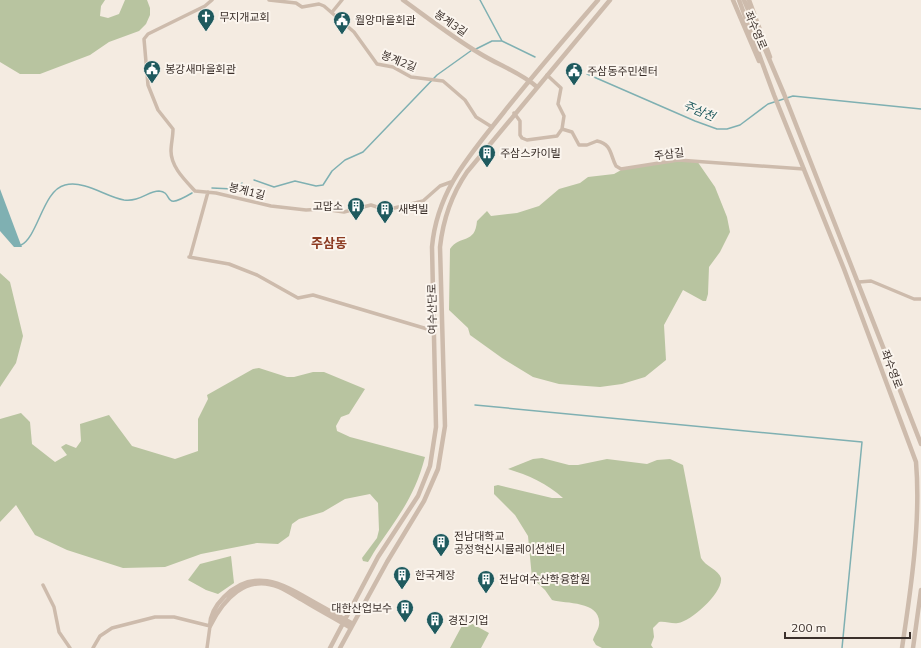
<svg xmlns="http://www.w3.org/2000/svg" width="921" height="648" font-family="Mulish,'Noto Sans KR',sans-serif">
	<rect width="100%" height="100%" fill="#f4ebe1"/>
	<path fill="#b8c4a0" d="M0 0H105L101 6 100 16 108 18 119 14 125 0H147L150 8V15L146 24 139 31 109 42 90 55 40 74H20L0 62Z
		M678 160 697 161 715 187 727 217 730 232 720 252 709 267 708 294 706 301H703L683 290 664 325 666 360 645 377 622 384 600 387 559 384 533 377 502 358 470 335 468 328 449 310 450 249C460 234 475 245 477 221L487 211 491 216 517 213 539 206 559 189 580 183 588 177 614 174 623 169Z
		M0 273 10 282 23 336 16 363 0 387Z
		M259 368 287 377H294L313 372H324L365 389 349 414 341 417 336 426 337 431 350 437 425 457C415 496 398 517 376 549 373 553 371 558 368 562L363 561 362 558 377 538 379 530 378 503 370 494 345 499 323 512 299 519 292 524 289 536 278 544 257 543 201 554 165 567 123 568 67 550 35 535 16 505 0 522V419L21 413 30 422 32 444 55 462 67 455 61 447 66 444 76 448 81 441 80 424 109 415 132 446 175 459 198 451V419L208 399 207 395 253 369Z
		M542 458 569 465H578L607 459 647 464 657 460 670 459 683 465 701 558C705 566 719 570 721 578 723 593 691 621 678 623 672 624 665 621 659 622L653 628 654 637 651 645 653 648H602L596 645 593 640C594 635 598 631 599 625 602 601 567 604 552 600L545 590 532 578 528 536 515 515 494 494V486L498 485 552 498H563C548 484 528 475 508 469L533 459Z
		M231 556 234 583 218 594 206 590 188 580 200 564Z
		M465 620 489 633 481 648H450Z"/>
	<path fill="#7fb0b2" d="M0 189 21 245 22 247H14L0 231Z"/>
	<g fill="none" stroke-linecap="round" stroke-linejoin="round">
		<path stroke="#7fb0b2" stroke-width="1.5" d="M480 0 502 41 535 57
			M476 49 492 41H502
			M587 74 695 121 717 129H727L740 125 768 104 793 96 921 109
			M254 180 274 187 295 181 316 186 323 185 332 171 345 160 363 152 437 75 472 50
			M212 188 233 189 242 183
			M21 245C38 237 43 190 65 185 85 180 106 197 124 200 140 202 148 191 159 191 175 192 160 212 192 193
			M475 405 862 442 842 648"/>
		<path stroke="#cdbbac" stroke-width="3.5" d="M212 0 205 6 148 34 144 39 148 85 158 110 173 129C173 137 171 144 171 151 171 167 185 180 195 191L216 193 271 206 306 210 323 209 344 212 371 205 386 210 423 201 440 186 451 182
			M269 0 296 3 302 7 319 4 324 6 354 32 377 64 393 67 411 77 443 81 465 100 476 117 492 127
			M333 11 342 0
			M514 113 520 121V135L522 138 527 140 557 136 562 129 564 116 558 104 561 88 547 75
			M562 129 572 132 579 145H587L597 141C612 144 610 155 616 166L621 169 678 160 804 169
			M189 257 229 264 257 275 298 298 313 295 434 331
			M190 257 208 192
			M859 282 871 281 914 299H921
			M43 585 54 607 59 632 70 648
			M93 648 100 636 112 628 155 617H174L210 626 207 648"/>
		<path stroke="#cdbbac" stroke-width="4.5" d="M403 0C428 18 452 37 479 53 498 65 520 72 537 87
			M733 0 759 61
			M739 0 774 95 844 269 916 462C921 520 911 589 902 648
			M744 0 784 94 921 444
			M749 0 770 57
			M351 628C336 619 321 611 306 602 297 597 288 591 279 587 246 573 223 600 210 626 210 614 216 605 224 597 253 568 281 583 310 600 324 608 339 616 353 624
			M330 648 378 557 418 496 430 466 436 427 432 247C437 190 470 155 504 112 534 74 566 37 598 0
			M340 648 387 562 424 501 438 469 445 426 440 247C443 220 452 194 467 172L610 0
			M913 648 921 590"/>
	</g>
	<defs>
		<symbol id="church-pin" viewBox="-11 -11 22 30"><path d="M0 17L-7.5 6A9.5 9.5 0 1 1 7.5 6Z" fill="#1f5a5e" stroke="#fbf5ee"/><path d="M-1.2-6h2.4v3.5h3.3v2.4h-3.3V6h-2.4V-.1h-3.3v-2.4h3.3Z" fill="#fff"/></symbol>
		<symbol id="civic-pin" viewBox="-11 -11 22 30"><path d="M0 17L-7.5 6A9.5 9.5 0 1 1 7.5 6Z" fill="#1f5a5e" stroke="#fbf5ee"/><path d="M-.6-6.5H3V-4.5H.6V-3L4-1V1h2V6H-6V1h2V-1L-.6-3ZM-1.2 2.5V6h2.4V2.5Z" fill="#fff"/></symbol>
		<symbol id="building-pin" viewBox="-11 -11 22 30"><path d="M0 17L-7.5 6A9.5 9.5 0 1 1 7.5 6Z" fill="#1f5a5e" stroke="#fbf5ee"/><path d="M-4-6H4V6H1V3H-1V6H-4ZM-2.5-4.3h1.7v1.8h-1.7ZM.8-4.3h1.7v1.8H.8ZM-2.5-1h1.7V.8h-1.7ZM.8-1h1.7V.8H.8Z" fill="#fff"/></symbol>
	</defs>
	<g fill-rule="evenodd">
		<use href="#church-pin" x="196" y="7" width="20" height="27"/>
		<use href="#civic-pin" x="332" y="10" width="20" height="27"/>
		<use href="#civic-pin" x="142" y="59" width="20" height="27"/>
		<use href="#civic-pin" x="564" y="61" width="20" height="27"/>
		<use href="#building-pin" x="477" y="143" width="20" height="27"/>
		<use href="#building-pin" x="346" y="196" width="20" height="27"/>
		<use href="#building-pin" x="375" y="199" width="20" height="27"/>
		<use href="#building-pin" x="431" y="532" width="20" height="27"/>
		<use href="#building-pin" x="392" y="565" width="20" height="27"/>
		<use href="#building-pin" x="476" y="569" width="20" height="27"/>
		<use href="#building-pin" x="395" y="598" width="20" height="27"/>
		<use href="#building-pin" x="425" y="610" width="20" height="27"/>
	</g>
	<g text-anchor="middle" stroke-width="4" stroke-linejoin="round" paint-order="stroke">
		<g font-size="11" fill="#3b302b" stroke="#fbf5ee" text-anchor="start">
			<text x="219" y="21">무지개교회</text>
			<text x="355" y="24">월앙마을회관</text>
			<text x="165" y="73">봉강새마을회관</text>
			<text x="587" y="75">주삼동주민센터</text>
			<text x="500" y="157">주삼스카이빌</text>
			<text x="343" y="210" text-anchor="end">고맙소</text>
			<text x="398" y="213">새벽빌</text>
			<text x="454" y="540">전남대학교<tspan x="454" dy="13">공정혁신시뮬레이션센터</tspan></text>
			<text x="415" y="579">한국계장</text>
			<text x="499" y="583">전남여수산학융합원</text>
			<text x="392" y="612" text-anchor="end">대한산업보수</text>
			<text x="448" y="624">경진기업</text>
		</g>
		<g font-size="11" fill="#3b302b" stroke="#fbf5ee">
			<text transform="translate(451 23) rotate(35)" y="4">봉계3길</text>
			<text transform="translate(756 30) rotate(67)" y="4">좌수영로</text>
			<text transform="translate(399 61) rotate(22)" y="4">봉계2길</text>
			<text transform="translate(669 154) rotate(-7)" y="4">주삼길</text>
			<text transform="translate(247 191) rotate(14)" y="4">봉계1길</text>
			<text transform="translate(432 309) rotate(-91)" y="4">여수산단로</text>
			<text transform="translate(892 369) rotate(69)" y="4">좌수영로</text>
		</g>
		<g font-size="12" font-style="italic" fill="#1f5a5e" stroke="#fbf5ee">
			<text transform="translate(699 111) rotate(23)" y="4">주삼천</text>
		</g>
		<g font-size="13" font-weight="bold" fill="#8c3b22" stroke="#fbf5ee">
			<text x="329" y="248">주삼동</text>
		</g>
	</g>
	<path d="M785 632v6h125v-6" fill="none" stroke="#3b302b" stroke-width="2"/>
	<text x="791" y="632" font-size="12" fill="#3b302b" stroke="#fbf5ee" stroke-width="3" paint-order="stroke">200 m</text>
</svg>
